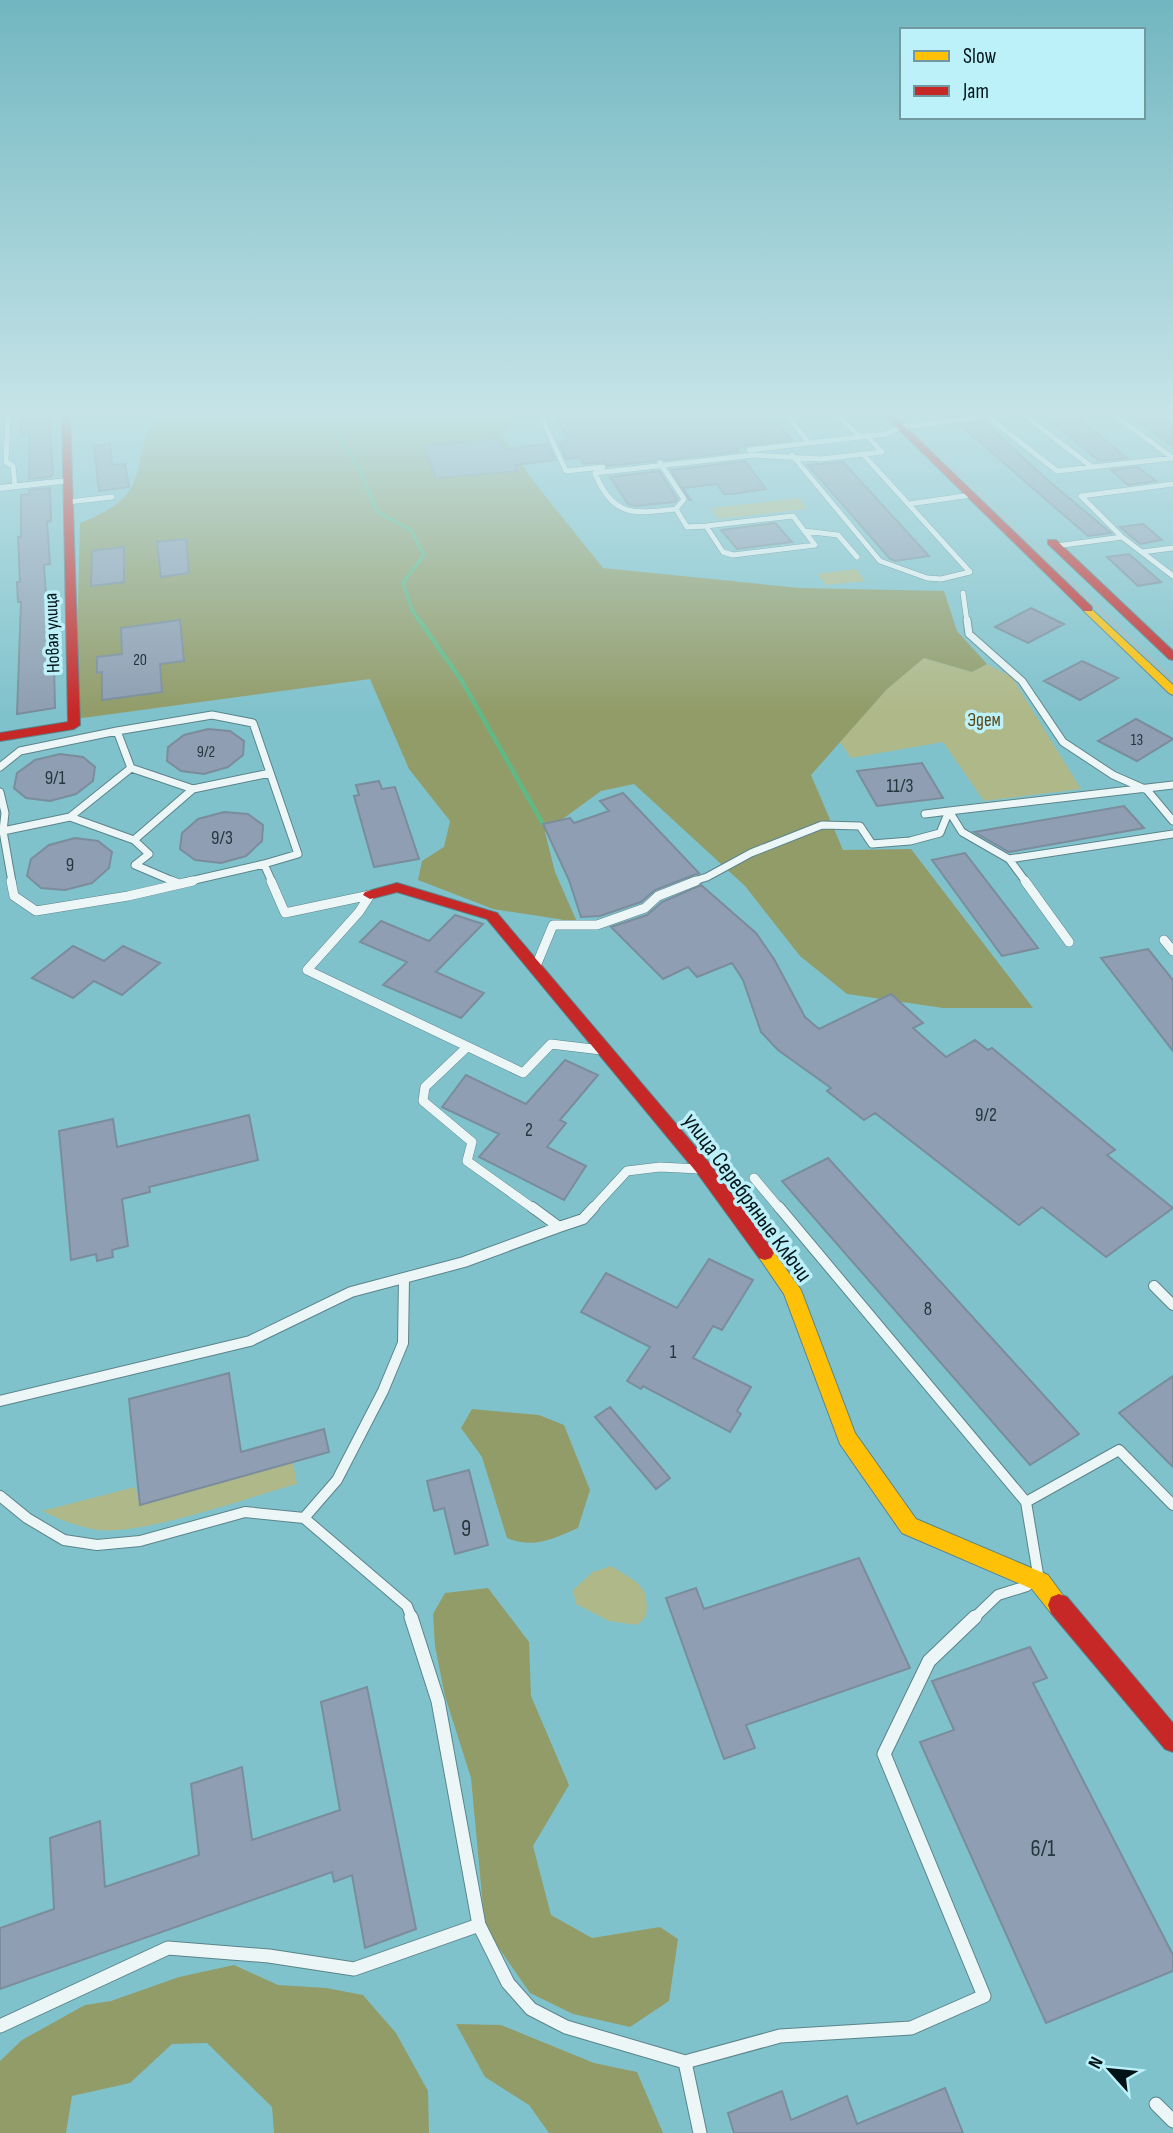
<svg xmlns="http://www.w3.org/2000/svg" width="1173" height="2133" font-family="'Sofia Sans Condensed',sans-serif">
	<rect width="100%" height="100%" fill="#80c2cc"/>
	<path fill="#afb888" d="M799 498 808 509 718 519 711 508Z
		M856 569 865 581 826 585 817 574Z
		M924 658 972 672 987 664 1012 677 1081 789 984 801 943 742 851 758 840 742 887 689Z
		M293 1462 297 1484C249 1497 145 1535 98 1530 78 1527 61 1520 42 1511L135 1487 140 1504Z
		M611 1566C637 1583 650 1584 646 1617L637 1625 609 1621 576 1604 573 1590 593 1572Z"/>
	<path fill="#929c69" d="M162 414H519L502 435 531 478 603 568 800 588 944 591 957 631 987 664 972 672 924 658 887 689 811 775 843 850 911 849 1033 1008H943L847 994 800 956 745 886 634 784 601 791 545 832 555 872 577 922 493 909 418 880 422 861 444 847 450 821 409 769 370 679 75 719 80 523C99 516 124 504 133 484 146 457 136 438 162 414Z
		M472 1409 539 1415 564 1425 590 1490 578 1528C553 1539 534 1549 507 1538L482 1457 461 1428Z
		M488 1588 529 1642 531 1696 569 1785 533 1846 551 1915 592 1938 660 1927 678 1939 669 2001 630 2027 573 2014 530 1993 485 1928 471 1778 445 1696 435 1646 433 1614 445 1593Z
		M234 1965 278 1985 326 1988 363 1995 396 2033 428 2091 429 2133H274L272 2107 207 2043 172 2044 130 2083 72 2096 66 2133H0V2061L22 2040 85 2005 111 2001 179 1977Z
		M456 2024 501 2025 594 2063 637 2072 663 2133H549L529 2105 485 2077Z"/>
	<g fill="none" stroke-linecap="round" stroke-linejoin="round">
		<path stroke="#60b985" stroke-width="3.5" d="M328 414 361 472 377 512 411 530 424 555 403 583 412 610 420 622"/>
		<path stroke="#60b985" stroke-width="4.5" d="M419 620 462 681 543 824"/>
	</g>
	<path fill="#8f9eb2" stroke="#7a8d9c" stroke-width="2" d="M21 414H49L53 474 50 477 29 479 30 433 21 434Z
		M553 414H769L792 440 748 445 736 449 738 452 664 460 659 458 655 461 608 466 603 462 584 464 580 457 566 459 559 442 570 441Z
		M1043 414H1073L1127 458 1099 461Z
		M1130 414H1159L1173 424V447Z
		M984 422 1051 483 1111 533 1088 536 960 425Z
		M499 439 505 449 548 444 555 460 515 465 518 471 436 478 424 446Z
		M110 444 112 465 125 464 129 487 99 491 94 446Z
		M745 461 766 489 732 494H724L717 484 683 488 691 500H689L671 470Z
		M843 462 929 556 895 561 890 559 808 465Z
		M1138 467 1156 481 1128 485 1111 470Z
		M659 471 677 499 675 502 636 506 628 504 610 477Z
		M50 488 51 521 47 522 50 564 44 565 47 610 51 609V664H54L55 708 17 714 21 602H18L17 582H20L18 537H21V495L29 494V490Z
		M775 523 792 542 737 549 721 530Z
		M1143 524 1162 540 1140 544 1120 527Z
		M186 539 189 573 161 577 157 542Z
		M124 547V582L91 586 92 551Z
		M1129 554 1161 582 1138 586 1107 557Z
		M1031 608 1064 624 1028 643 995 627Z
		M180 620 184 661 160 664 162 692 102 700V672L97 673V657L122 654 121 628Z
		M1082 661 1118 678 1080 700 1044 681Z
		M1136 719 1173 739 1137 761 1098 741Z
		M208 729 230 731 244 741 243 755 228 767 204 774 181 771 167 761 168 747 184 735Z
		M60 754 83 757 95 767 93 781 76 794 50 801 26 798 14 788 17 773 35 760Z
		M922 763 943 798 877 806 857 771Z
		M379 781 382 789 395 787 419 859 374 867 354 796 359 795 356 785Z
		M623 793 699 873 655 890 641 902 600 916 581 917 569 880 543 824 570 818 574 823 609 811 600 801Z
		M1124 806 1144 828 1009 852 974 832Z
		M224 812 248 814 263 825 262 841 246 856 221 863 195 860 180 849 182 833 198 819Z
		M75 838 98 841 112 852 109 868 92 883 65 890 41 888 27 876 31 859 49 845Z
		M965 853 1038 948 1002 956 932 860Z
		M701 885 756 933 774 959 805 1017 819 1029 891 994 923 1023 913 1028 946 1057 975 1040 988 1050 992 1048 1115 1150 1107 1155 1173 1208 1106 1257 1042 1207 1019 1225 875 1113 864 1120 827 1091 831 1088 778 1050 761 1032 743 980 732 963 697 977 688 967 663 979 611 927 647 915 662 902Z
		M455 915 483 924 436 972 484 993 461 1018 383 985 407 962 360 942 381 921 429 941Z
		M73 946 104 961 123 946 160 963 122 995 94 981 73 998 32 978Z
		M1148 949 1173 980V1051L1101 958Z
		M565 1060 598 1075 560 1120 566 1123 547 1147 586 1166 564 1200 479 1157 499 1134 442 1107 466 1075 526 1104Z
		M249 1115 258 1160 149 1187 150 1192 122 1199 128 1246 112 1250 113 1257 97 1261 96 1254 71 1260 59 1131 113 1119 117 1147Z
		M828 1158 1079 1434 1030 1465 782 1181Z
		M709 1259 753 1280 722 1330 713 1326 693 1358 751 1387 737 1411 741 1414 730 1432 643 1386 641 1389 627 1381 650 1347 581 1312 606 1273 677 1308Z
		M229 1373 241 1452 324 1429 329 1452 140 1505 129 1399Z
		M1173 1376V1467L1119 1413Z
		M610 1407 670 1478 656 1489 595 1417Z
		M469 1470 488 1545 455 1554 444 1508 434 1511 427 1481Z
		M859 1558 910 1668 746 1725 755 1748 724 1759 666 1598 696 1588 704 1609Z
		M1030 1647 1047 1678 1033 1683 1173 1955V1971L1046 2023 920 1742 954 1730 932 1681Z
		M367 1687 416 1929 365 1948 352 1875 334 1882 332 1872 0 1989V1928L54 1909 50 1838 100 1821 105 1887 199 1855 191 1784 242 1767 252 1840 340 1810 321 1702Z
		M945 2088 963 2133H734L728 2113 782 2091 791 2120 847 2096 857 2124Z"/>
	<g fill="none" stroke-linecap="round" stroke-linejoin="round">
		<defs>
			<path id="lane-far4" d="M8 414 6 462 13 466 15 486
				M540 414 566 471 603 467
				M786 414 809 443
				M836 414 860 437
				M1023 414 1092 467
				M1113 414 1173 458
				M987 416 1057 471 1173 458
				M749 450 886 434 901 427 1005 414
				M792 455 880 561 927 578 941 579 970 572 863 454
				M660 463 684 499 676 509
				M68 502 112 497
				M909 504 971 495
				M793 516 815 545 733 555 723 552 706 526Z
				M706 526 687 527 676 509C634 514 612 517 595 473L754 455 821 459 882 452 867 436
				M804 531 838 535 857 557
				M1122 537 1081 496 1173 484
				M1056 546 1122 537 1173 576
				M1142 552 1173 548
				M963 593 967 622"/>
			<path id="lane-far3" d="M967 620 969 634 1022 681 1063 742 1113 775 1147 790 1173 821
				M0 767 20 751 117 731 212 715 253 723 298 854 264 864 272 882
				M131 768 193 789 270 773
				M0 792 5 813 3 831 12 882
				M70 817 131 768 117 731
				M3 831 70 817 134 840
				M1009 859 962 832 949 811 1173 785
				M175 882 135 865 149 854 134 840 193 789
				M186 882 264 864
				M691 882 707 877 751 853 822 825 860 826 872 844 910 841 940 833 949 811 925 814
				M1026 882 1009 859 1173 834"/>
			<path id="lane-far2" d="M11 881 14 896 36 911 128 896 193 881
				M171 881 179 884
				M271 881 285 913 370 895
				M1025 881 1069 942
				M370 895 359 912 307 970 523 1073 551 1044 601 1050
				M1164 940 1173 951
				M536 966 553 925H597L645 908 658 896 696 881
				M466 1048 425 1087 423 1101 472 1142 467 1161 534 1209
				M754 1178 780 1209
				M592 1209 627 1171 660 1167 699 1169"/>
			<path id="lane-far1" d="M532 1207 559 1227 583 1219 594 1207
				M779 1207 1026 1502 1038 1574
				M1154 1286 1173 1305
				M0 1401 250 1341 351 1292 464 1262 559 1227
				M0 1496 27 1518 64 1540 97 1545 140 1541 245 1512 304 1518 407 1606 412 1619
				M1026 1502 1119 1450 1173 1505
				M304 1518 337 1480 383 1391 403 1343 404 1279
				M973 1619 998 1595 1027 1586"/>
			<path id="lane" d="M411 1617 438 1701 479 1925 508 1983 531 2009 566 2027 685 2062 780 2036 911 2028 984 1996 884 1754 929 1661 975 1617
				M0 2026 168 1948 269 1956 354 1969 479 1925
				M685 2062 700 2133
				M1156 2104 1173 2121"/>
			<path id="street" d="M67 478 71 479V483L0 491V485Z"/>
			<path id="slow" d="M1088 606 1173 685V695L1169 693 1084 611 1083 609Z
				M765 1246 771 1248 801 1290 855 1433 916 1519 1048 1575 1070 1605 1067 1613 1059 1616 1051 1613 1032 1589 902 1533 840 1444 784 1294 756 1253 759 1248Z"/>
			<path id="jam" d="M62 414H70L80 725 74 729 0 741V733L68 722Z
				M883 414H892L1092 607V611H1084Z
				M1048 540H1056L1173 651V660L1169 659 1048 544Z
				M397 883 497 913 710 1164 771 1248 774 1253 771 1258 765 1260 759 1258 698 1174 487 919 397 892 370 899 363 895 365 892Z
				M1059 1594 1067 1597 1173 1723V1752L1165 1749 1051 1613 1048 1605 1051 1597Z"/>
		</defs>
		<use href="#lane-far4" stroke="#5a848a" stroke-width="6"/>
		<use href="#lane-far3" stroke="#5a848a" stroke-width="9"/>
		<use href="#lane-far2" stroke="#5a848a" stroke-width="10"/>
		<use href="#lane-far1" stroke="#5a848a" stroke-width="12"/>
		<use href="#lane" stroke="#5a848a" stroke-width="15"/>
		<use href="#street" stroke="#5a848a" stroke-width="1"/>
		<use href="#slow" stroke="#5a848a" stroke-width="2"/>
		<use href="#jam" stroke="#5a848a" stroke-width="2"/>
		<use href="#lane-far4" stroke="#ecf6f7" stroke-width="5"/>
		<use href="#lane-far3" stroke="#ecf6f7" stroke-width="7"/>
		<use href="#lane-far2" stroke="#ecf6f7" stroke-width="9"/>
		<use href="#lane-far1" stroke="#ecf6f7" stroke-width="10"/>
		<use href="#lane" stroke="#ecf6f7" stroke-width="13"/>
		<use href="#street" fill="#ecf6f7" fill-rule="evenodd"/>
		<use href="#slow" fill="#ffc107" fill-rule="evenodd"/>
		<use href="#jam" fill="#c62828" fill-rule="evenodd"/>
		<path stroke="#a5b4b7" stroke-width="2" d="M897 414 1173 680"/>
	</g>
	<linearGradient id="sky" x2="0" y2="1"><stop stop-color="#71b6c0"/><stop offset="0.58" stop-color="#c6e4e8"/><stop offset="1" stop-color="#c6e4e8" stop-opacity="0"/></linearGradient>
	<rect width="1173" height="712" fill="url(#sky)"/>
	<g text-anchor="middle" stroke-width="7" stroke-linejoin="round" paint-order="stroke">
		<g font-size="16" fill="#24363e">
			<text x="140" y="665">20</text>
			<text x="1137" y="745">13</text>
			<text x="206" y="757">9/2</text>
		</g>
		<g font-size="19" fill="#001418" stroke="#bcf1f9">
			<text transform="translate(51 633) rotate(-92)" y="7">Новая улица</text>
		</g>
		<g font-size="19" fill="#594614" stroke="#bcf1f9">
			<text x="984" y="726">Эдем</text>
		</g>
		<g font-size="19" fill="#24363e">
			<text x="55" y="784">9/1</text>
			<text x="900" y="792">11/3</text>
			<text x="222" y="844">9/3</text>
			<text x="70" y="871">9</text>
			<text x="986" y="1121">9/2</text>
			<text x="529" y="1136">2</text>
			<text x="928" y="1315">8</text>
			<text x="673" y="1358">1</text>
		</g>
		<g font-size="23" fill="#001418" stroke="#bcf1f9">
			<text transform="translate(748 1197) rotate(54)" y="8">улица Серебряные Ключи</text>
		</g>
		<g font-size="23" fill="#24363e">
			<text x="466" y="1536">9</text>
			<text x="1043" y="1856">6/1</text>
		</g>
	</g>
	<rect x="900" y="28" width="245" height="91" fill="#bcf1f9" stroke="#71999f" stroke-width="2"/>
	<rect x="914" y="51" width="35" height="10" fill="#ffc107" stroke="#71999f" stroke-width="2"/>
	<text x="963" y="63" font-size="21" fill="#001418">Slow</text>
	<rect x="914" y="86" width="35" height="10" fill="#c62828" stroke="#71999f" stroke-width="2"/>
	<text x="963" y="98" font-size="21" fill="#001418">Jam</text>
	<g transform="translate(1110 2070) rotate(297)" stroke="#bcf1f9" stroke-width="5" paint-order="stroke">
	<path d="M0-5L12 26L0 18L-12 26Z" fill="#001418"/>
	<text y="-10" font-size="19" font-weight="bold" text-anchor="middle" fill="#001418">N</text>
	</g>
</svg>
